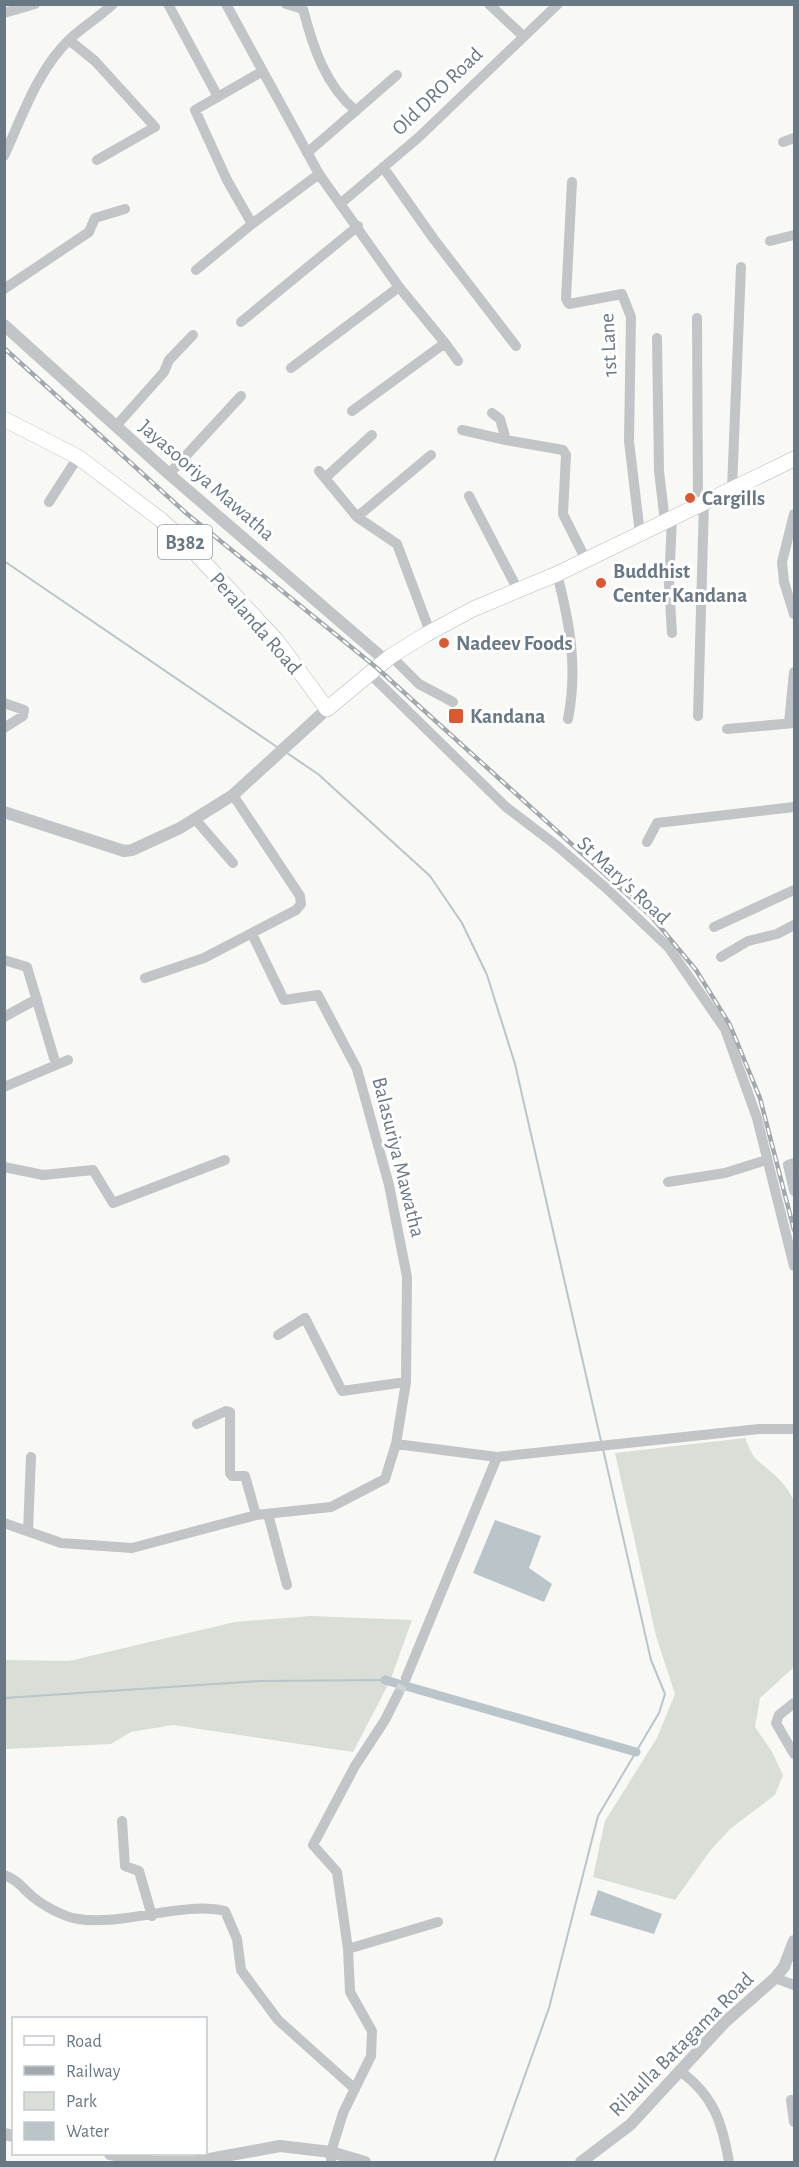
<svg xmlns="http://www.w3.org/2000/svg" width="799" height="2167" font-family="'Alegreya Sans',sans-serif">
	<rect width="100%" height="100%" fill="#f8f8f5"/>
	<path fill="#d9ded6" d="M745 1438C748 1444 751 1454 756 1459 771 1473 786 1481 794 1502V1667L760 1698 755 1727 772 1752 783 1775 775 1795 730 1829 710 1851 675 1900 593 1877 605 1821 657 1738 675 1694 656 1636 615 1453Z
		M311 1616 412 1620 390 1681 353 1752 173 1725 131 1732 111 1744 5 1749V1660L69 1661 235 1622Z"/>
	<path fill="#bac5c9" d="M495 1520 541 1536 529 1568 552 1584 544 1602 473 1573Z
		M598 1890 662 1914 654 1934 590 1915Z"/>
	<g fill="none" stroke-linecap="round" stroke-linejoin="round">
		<path stroke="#bac5c9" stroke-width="2" d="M4 561 277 747
			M287 753 318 774 430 876 462 923 487 975 515 1064 601 1441
			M4 1698 261 1681 385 1680
			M494 2162 549 2008 598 1816 659 1713 665 1694 651 1660 603 1449"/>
		<path stroke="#bac5c9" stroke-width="9" d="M385 1680 636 1752"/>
		<path stroke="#cdd2d3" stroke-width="10" stroke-dasharray="10 5" stroke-linecap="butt" d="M398 1694 406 1678"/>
		<defs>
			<path id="primary" d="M4 419 78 457 161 520 187 544 277 641 327 709 391 656 425 635 473 609 557 574 794 459"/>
		</defs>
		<use href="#primary" stroke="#b4b9bc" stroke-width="16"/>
		<path stroke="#c1c5c8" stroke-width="10" d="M168 4 218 97
			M226 4 319 174 399 287 291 368
			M286 4 303 9C313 47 325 85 356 111
			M489 4 523 36
			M4 13 35 4
			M69 40 95 61 155 127 97 160
			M263 71 195 110 227 180 252 224 319 174
			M783 142 794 138
			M307 153 397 75
			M4 156C22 117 38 69 70 39 83 27 99 17 113 4
			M383 167 433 238 516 346
			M572 182 566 299 569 304 622 294 631 317 629 441 640 534
			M340 204 419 137 558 4
			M770 241 794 235
			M196 270 252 224
			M4 289 89 232 95 218 125 209
			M697 318 698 505
			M241 322 358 226
			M657 338 659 471 665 522
			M445 343 458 361
			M352 411 445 343 399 287
			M492 413 500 419 506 440 563 450 566 455 563 514 586 560
			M116 426 164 372 169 360 193 335
			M462 430 506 440
			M319 471 357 517
			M169 474 241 396
			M326 477 372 435
			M732 488 741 267
			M469 496 519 592
			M49 502 78 457
			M794 514 782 562 784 582 794 614
			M672 518 669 585 672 633
			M557 574C570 624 578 668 568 719
			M430 632 397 544 357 517 431 455
			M391 656 419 684 453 702
			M370 674 506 807 556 845 606 888 669 948 725 1029 757 1118 794 1266
			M4 703 24 710 23 716 4 728
			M698 716 704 502
			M789 723 794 672
			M727 729 794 723
			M195 819 233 863
			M647 842 657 823 794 807
			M714 927 794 890
			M252 934 284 1000 318 995 357 1069 389 1185 407 1277 406 1382 396 1444
			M721 957 748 941 777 934 794 925
			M4 960 27 967 54 1058
			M145 978 204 958 296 910 301 904 300 896 233 795
			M4 1017 37 999
			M4 1087 68 1060
			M794 1163 788 1165 794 1191
			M4 1167 43 1175 93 1170 113 1203 225 1160
			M668 1182 725 1173 766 1160
			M278 1335 305 1318 342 1391 406 1382
			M197 1424 226 1411 230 1412V1473L232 1476H245L256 1515
			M268 1514 287 1585
			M4 1523 61 1543 132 1548 256 1515 331 1507 385 1479 396 1444 497 1457
			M28 1531 31 1457
			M406 1678 497 1457 759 1429H794
			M794 1703 779 1715 776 1723 794 1754
			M122 1821 125 1866 139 1871 152 1916
			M4 1875C18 1880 22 1888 33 1897 44 1906 64 1917 78 1919 125 1926 182 1901 225 1911L237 1939 241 1970 278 2020 355 2089
			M348 1949 438 1922
			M775 1978 794 1985
			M680 2071C714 2096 722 2122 729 2162
			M791 2100 794 2122
			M331 2162V2152L343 2113 371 2056 372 2031 350 1992 348 1949 337 1872 313 1845 355 1766 385 1720 398 1694"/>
		<path stroke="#c1c5c8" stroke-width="12" d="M4 325 169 474 386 661
			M4 812 124 851 132 850 180 828 233 795 327 709
			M4 2134 14 2136
			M110 2154 154 2162H193L280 2146 331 2152 365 2162
			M581 2162 630 2125 725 2022 775 1978 784 1967 794 1941"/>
		<use href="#primary" stroke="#fff" stroke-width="15"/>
		<defs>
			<path id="rail" d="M4 348 186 513 377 668 651 916 696 970 730 1025 760 1098 794 1230"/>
		</defs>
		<use href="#rail" stroke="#a2a9ae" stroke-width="4.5"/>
		<use href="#rail" stroke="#fff" stroke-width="2" stroke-dasharray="7" stroke-linecap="butt"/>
	</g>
	<g fill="#dc5831" stroke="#fff" stroke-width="2">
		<circle cx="690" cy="498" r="6"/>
		<circle cx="601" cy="583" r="6"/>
		<circle cx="444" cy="643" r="6"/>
		<rect x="448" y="708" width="16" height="16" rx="3"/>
	</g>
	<g text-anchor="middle" stroke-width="6" stroke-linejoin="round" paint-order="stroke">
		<rect fill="#fff" stroke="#95a0aa" stroke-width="1.5" x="158" y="525" width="54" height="34" rx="4.5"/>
		<g font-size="20" font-weight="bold" fill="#687885">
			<text x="185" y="549">B382</text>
		</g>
		<g font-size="21" fill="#687885" stroke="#fff">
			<text transform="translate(437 91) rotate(-44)" y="7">Old DRO Road</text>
			<text transform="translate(608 345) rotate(-93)" y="7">1st Lane</text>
			<text transform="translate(207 480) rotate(41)" y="7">Jayasooriya Mawatha</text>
			<text transform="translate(256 623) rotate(49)" y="7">Peralanda Road</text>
			<text transform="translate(624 880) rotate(43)" y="7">St Mary's Road</text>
			<text transform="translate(399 1157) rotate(76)" y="7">Balasuriya Mawatha</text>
			<text transform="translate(681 2044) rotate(-45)" y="7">Rilaulla Batagama Road</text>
		</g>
		<g font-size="21" font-weight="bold" fill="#687885" stroke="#fff" text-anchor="start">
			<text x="702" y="505">Cargills</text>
			<text x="613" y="578">Buddhist<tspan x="613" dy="24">Center Kandana</tspan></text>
			<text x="456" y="650">Nadeev Foods</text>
			<text x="470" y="723">Kandana</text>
		</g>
	</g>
	<rect width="799" height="2167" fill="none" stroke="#687885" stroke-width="12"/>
	<rect x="12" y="2017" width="195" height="138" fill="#ffffff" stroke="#c3c9ce" stroke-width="1.5"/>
	<rect x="24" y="2036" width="30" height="9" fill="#ffffff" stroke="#c3c9ce" stroke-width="1.5"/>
	<text x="66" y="2047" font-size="18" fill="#687885">Road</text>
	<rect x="24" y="2066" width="30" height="9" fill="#a2a9ae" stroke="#c3c9ce" stroke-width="1.5"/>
	<text x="66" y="2077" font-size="18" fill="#687885">Railway</text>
	<rect x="24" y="2092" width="30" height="18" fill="#d9ded6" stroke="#c3c9ce" stroke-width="1.5"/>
	<text x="66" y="2107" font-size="18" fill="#687885">Park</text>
	<rect x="24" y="2122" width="30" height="18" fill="#bac5c9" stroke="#c3c9ce" stroke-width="1.5"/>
	<text x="66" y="2137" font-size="18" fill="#687885">Water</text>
</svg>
